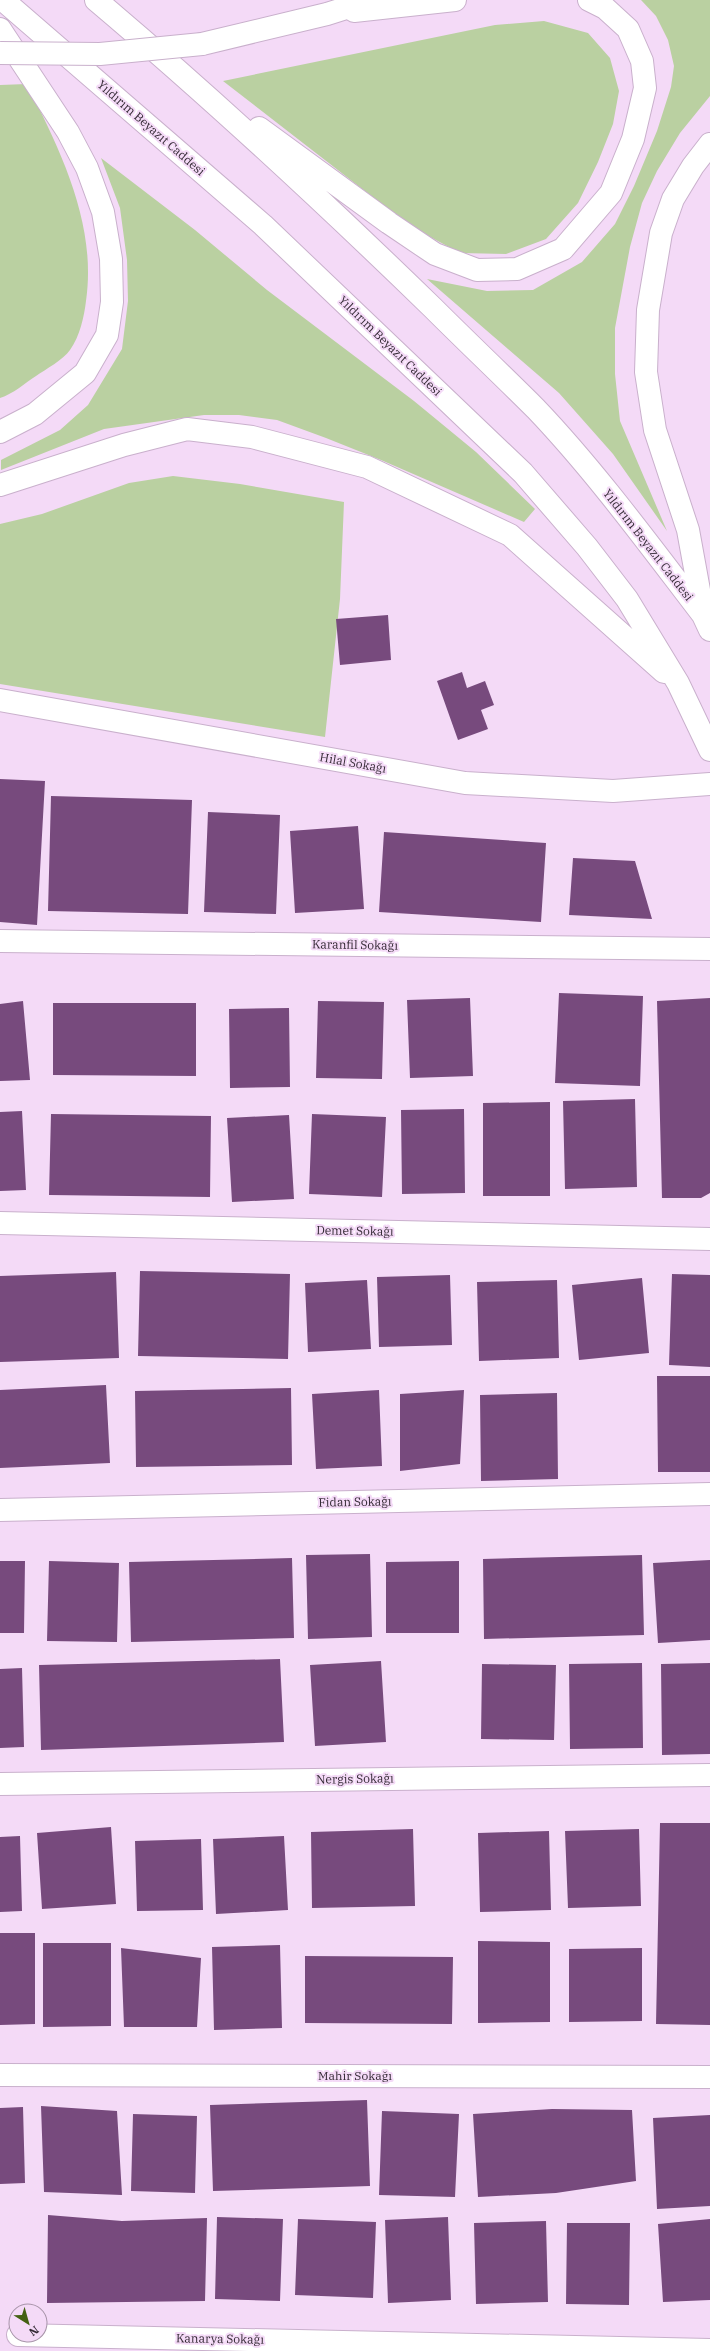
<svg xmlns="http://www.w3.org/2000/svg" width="710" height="2351" font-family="'IBM Plex Serif',serif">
	<rect width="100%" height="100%" fill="#f4daf7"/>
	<path fill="#bad0a1" d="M641 0H710V96L680 133 657 171 642 203 630 247 615 328V374L620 421 667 531 613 454 559 393 427 279 487 291 533 290 582 262 615 224 634 186 657 131 671 87 674 66 668 40 656 16Z
		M544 21 588 33 610 58 619 91 613 124 598 162 578 203 546 239 506 254 460 253 410 226 223 81 495 25Z
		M27 84C61 152 97 224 86 301 84 317 80 336 70 350 63 360 46 369 36 376 25 383 13 394 0 398V85Z
		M101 158 195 230 267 290 414 401 476 452 535 509 524 522 381 460 326 438 277 420 239 415H204L104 429 1 470V460L60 430 88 405 122 349 128 301 127 260 120 208Z
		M173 476 240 484 344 502 340 599 325 737 0 684V524L42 514 129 483Z"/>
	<path fill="#774a7d" d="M388 615 391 660 340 665 336 619Z
		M462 672 467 688 485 681 494 705 481 710 488 729 458 740 437 681Z
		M0 779 45 781 37 925 0 922Z
		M51 796 192 800 188 914 48 911Z
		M208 812 280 815 276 914 204 912Z
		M358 826 364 909 295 913 290 831Z
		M384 832 546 843 541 922 379 912Z
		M573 858 635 861 652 919 569 915Z
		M559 993 643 996 640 1086 555 1083Z
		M470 998 473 1076 410 1078 407 1000Z
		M710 998V1193L701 1198H662L657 1001Z
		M23 1001 30 1080 0 1081V1004Z
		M318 1001 384 1002 382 1079 316 1078Z
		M53 1003H196V1076L53 1075Z
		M289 1008 290 1087 230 1088 229 1009Z
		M635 1099 637 1187 565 1189 563 1101Z
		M550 1102V1196H483V1103Z
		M464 1109 465 1193 402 1194 401 1110Z
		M22 1111 26 1190 0 1191V1112Z
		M51 1114 211 1116 210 1197 49 1195Z
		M312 1114 386 1117 382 1197 309 1194Z
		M289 1115 294 1199 232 1202 227 1118Z
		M140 1271 290 1274 288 1359 138 1356Z
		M116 1272 119 1358 0 1362V1276Z
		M672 1274 710 1275V1367L669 1365Z
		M450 1275 452 1345 379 1347 377 1277Z
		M642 1278 649 1353 579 1360 572 1285Z
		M367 1280 371 1349 308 1352 305 1283Z
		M557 1280 559 1358 479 1361 477 1282Z
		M657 1376H710V1472H658Z
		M106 1385 110 1463 0 1468V1390Z
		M291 1388 292 1465 136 1467 135 1391Z
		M379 1390 382 1466 316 1469 312 1394Z
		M464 1390 460 1464 400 1471V1394Z
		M557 1393 558 1479 481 1481 480 1395Z
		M370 1554 372 1637 308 1639 306 1555Z
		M642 1555 644 1635 484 1639 483 1559Z
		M292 1558 294 1638 131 1642 129 1562Z
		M710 1560V1640L658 1643 653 1563Z
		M0 1561H25L24 1633H0Z
		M49 1561 119 1563 117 1642 47 1641Z
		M459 1561V1633H386V1562Z
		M280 1659 284 1742 41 1750 39 1665Z
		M381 1661 386 1742 315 1746 310 1665Z
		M642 1663 643 1748 570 1749 569 1664Z
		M710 1663V1754L662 1755 661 1664Z
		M482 1664 556 1665 554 1740 481 1739Z
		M22 1668 24 1747 0 1748V1669Z
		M660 1823H710V2025L656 2024Z
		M111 1827 116 1904 42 1909 37 1833Z
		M413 1829 415 1906 312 1908 311 1832Z
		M639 1829 641 1906 568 1908 565 1831Z
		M549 1831 551 1910 480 1912 478 1833Z
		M20 1836 22 1911 0 1912V1837Z
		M284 1836 288 1910 216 1914 213 1839Z
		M201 1839 203 1910 137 1911 135 1841Z
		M0 1933H35V2024L0 2025Z
		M478 1941 550 1942V2022L478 2023Z
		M43 1943H111V2026L43 2027Z
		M280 1945 282 2028 214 2030 212 1947Z
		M121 1948 201 1958 197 2027H124Z
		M642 1948V2021L569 2022V1949Z
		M305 1956 453 1957 452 2024 305 2023Z
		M367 2100 370 2186 213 2191 210 2105Z
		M41 2106 117 2111 122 2195 44 2192Z
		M23 2107 25 2183 0 2184V2108Z
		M552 2109 632 2110 636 2181 556 2193 478 2197 473 2114Z
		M382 2111 459 2114 455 2197 379 2195Z
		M133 2114 197 2116 195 2193 131 2191Z
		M710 2115V2206L657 2209 653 2118Z
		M48 2215 122 2221 207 2218 205 2301 47 2303Z
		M217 2217 283 2219 280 2301 215 2299Z
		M448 2217 451 2300 388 2303 385 2220Z
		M298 2219 376 2222 373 2298 295 2295Z
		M710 2219V2300L663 2302 658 2224Z
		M546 2221 548 2302 476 2304 474 2223Z
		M567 2223H630L629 2305 566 2304Z"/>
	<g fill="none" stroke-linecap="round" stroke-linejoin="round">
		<defs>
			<path id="minor" d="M0 700 465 783 613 791 710 784
				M0 941 710 949
				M0 1223 710 1239
				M0 1510 710 1494
				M0 1784 710 1775
				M0 2075 710 2077
				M18 2335 710 2350"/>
			<path id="major" d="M3 0 263 225 523 473 587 547 627 599 678 683 710 750
				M96 0C212 98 324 202 433 308 467 342 502 375 536 409 596 472 650 546 703 615L710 630
				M354 11 455 0
				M0 29 68 132 87 168 103 212 111 259 112 302 107 335 85 373 35 414 0 432
				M202 44 327 14 371 0
				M259 128 389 223 435 254 477 270 517 269 563 249 611 193 633 139 645 88 642 61 628 29 605 8 589 0
				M0 485 124 445 187 429 252 437 367 467 510 535 664 672
				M703 612 688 530 655 430 646 372 648 310 661 233 673 199 693 166 710 144"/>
		</defs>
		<use href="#minor" stroke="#c9b0cc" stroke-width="24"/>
		<use href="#major" stroke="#c9b0cc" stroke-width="24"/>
		<use href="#minor" stroke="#fff" stroke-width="22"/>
		<use href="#major" stroke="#fff" stroke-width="22"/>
		<defs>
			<path id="major-bridge" d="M0 53 100 54 202 44"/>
		</defs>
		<use href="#major-bridge" stroke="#c9b0cc" stroke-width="24" stroke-linecap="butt"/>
		<use href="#major-bridge" stroke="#fff" stroke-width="22"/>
	</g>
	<g text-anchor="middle" stroke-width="4" stroke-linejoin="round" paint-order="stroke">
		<g font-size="12" fill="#342a35" stroke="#f4daf7">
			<text transform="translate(151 128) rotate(41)" y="4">Yıldırım Beyazıt Caddesi</text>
			<text transform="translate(390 346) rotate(44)" y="4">Yıldırım Beyazıt Caddesi</text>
			<text transform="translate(648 545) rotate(52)" y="4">Yıldırım Beyazıt Caddesi</text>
			<text transform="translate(353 763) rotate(10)" y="4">Hilal Sokağı</text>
			<text transform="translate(355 945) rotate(1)" y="4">Karanfil Sokağı</text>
			<text transform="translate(355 1231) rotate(1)" y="4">Demet Sokağı</text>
			<text transform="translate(355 1502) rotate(-1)" y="4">Fidan Sokağı</text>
			<text transform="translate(355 1779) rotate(-1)" y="4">Nergis Sokağı</text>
			<text x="355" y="2080">Mahir Sokağı</text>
			<text transform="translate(220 2339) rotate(1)" y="4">Kanarya Sokağı</text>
		</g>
	</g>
	<g transform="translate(28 2323) rotate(143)"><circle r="19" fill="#f4daf7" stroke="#a794a9"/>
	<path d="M0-3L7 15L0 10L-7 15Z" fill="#446113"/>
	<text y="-6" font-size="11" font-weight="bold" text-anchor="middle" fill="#342a35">N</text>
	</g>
</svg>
